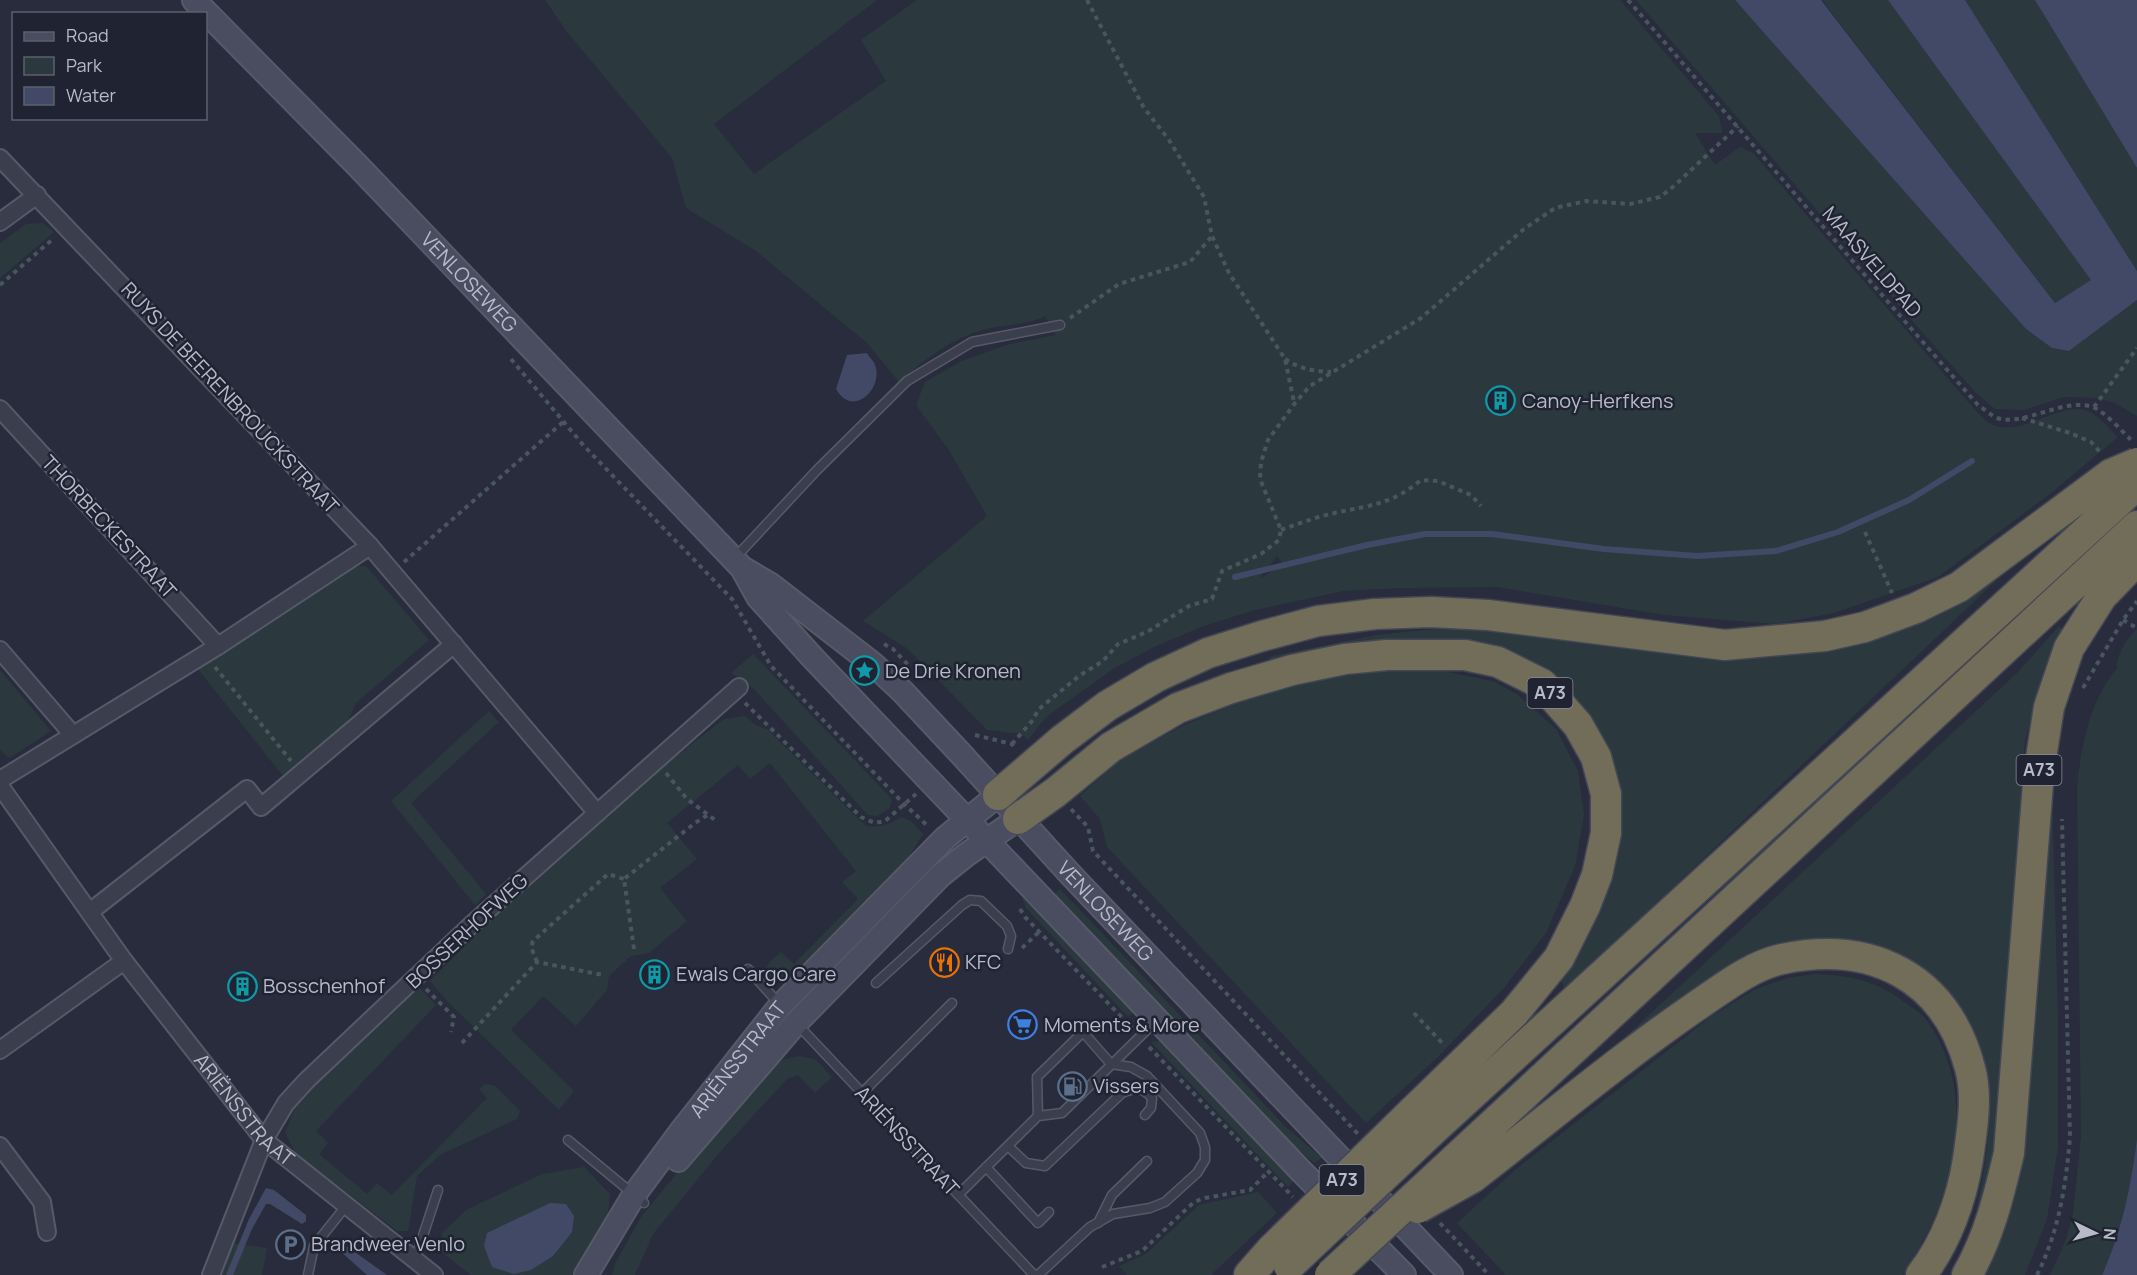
<svg xmlns="http://www.w3.org/2000/svg" width="2137" height="1275" font-family="Manrope,sans-serif">
	<rect width="100%" height="100%" fill="#282c3d"/>
	<path fill="#2b393f" fill-rule="evenodd" d="M545 0H877L714 124 754 174 886 81 861 40 917 0H1620L1719 116 1722 133H1695L1715 165 1740 147 1753 153 1969 403C1975 409 1982 418 1989 423 2021 441 2059 398 2090 412 2100 417 2110 430 2118 437L2050 494 1938 577 1834 613 1775 624 1664 615 1497 587 1401 588 1343 591 1251 611 1201 627 1154 647 1113 669 1046 717 1028 740 1022 734 987 730 908 649 863 621 987 516 950 452 916 405 925 382 962 361 1006 345 1056 335 1045 316C1027 326 1003 324 982 330 949 340 924 360 899 382L867 343 756 251 686 208 672 158 567 32ZM1277 556 1283 564 1259 579Z
		M1636 0H1735L2026 329 2052 348 2069 351 2137 300V416L2115 403 2096 398 2064 397 2024 410 1995 409 1977 394C1861 264 1750 131 1636 0Z
		M1822 0H1888L2092 280 2055 303Z
		M1965 0H2035L2137 168V271Z
		M43 223 54 232 0 278V243L26 224Z
		M357 565 367 567 429 640 356 703 348 721 283 776 197 668Z
		M2001 576 1565 990 1558 974 1616 826 1538 670 1270 661 1268 657 1376 635 1443 628 1528 629 1673 647 1893 624Z
		M2059 626 2068 633 2051 659 2038 691 2025 741 1995 1150 1984 1203 1970 1240C1981 1186 1996 1131 1985 1076 1982 1058 1965 1030 1958 1012L1812 943 1629 1046 1622 1040 2016 674Z
		M2137 629V1138C2131 1187 2122 1230 2102 1275H2050L2065 1242 2073 1214 2081 1136 2077 787C2081 746 2090 701 2117 668 2116 655 2127 638 2137 629Z
		M753 654 892 799 890 808 877 816 868 815 755 690 731 673Z
		M0 670 51 731 11 757H8L0 749Z
		M1438 670 1492 681 1517 694 1556 729 1578 771 1584 815 1575 866 1546 933 1503 989 1439 1056 1366 1123 1107 847 1100 819 1080 796 1121 759 1180 727 1247 699 1318 680 1381 671Z
		M489 711 499 722 411 803 486 894 475 905 391 801Z
		M745 716 756 725 768 730 866 826C881 828 889 824 902 817L911 821 923 834 909 857 786 982 768 981C762 965 770 962 781 952L794 964 858 899 842 882 856 871 770 763 750 779 738 765 667 823 697 859 660 888 687 921 649 953 631 956 609 976 607 990 576 1026 543 996 511 1030 574 1091 559 1110 448 1002 430 981 492 919 675 757 724 719Z
		M2052 788 2058 1019V1147L2047 1219 2025 1275H1985L2004 1233 2018 1186 2025 1128Z
		M1060 889 1288 1129 1322 1158 1314 1163 1283 1136 1089 935 1054 894Z
		M1024 897 1132 1011V1014L1130 1016 1126 1015 1026 908 1022 898Z
		M1813 974C1850 975 1878 981 1907 1004 1913 1008 1921 1013 1925 1018 1975 1084 1960 1177 1921 1244 1916 1254 1910 1266 1903 1275H1506L1457 1223 1516 1169 1712 1016 1754 990 1787 978Z
		M419 987 436 1005 316 1131 328 1143 319 1154 367 1194 377 1183 392 1195 487 1098 479 1089 485 1084 494 1085 520 1111 517 1119 440 1155 417 1176 408 1231H397L296 1154 285 1133 296 1104Z
		M1159 1041 1162 1044 1295 1180 1288 1187 1151 1042Z
		M798 1056 815 1059 832 1077 815 1093 798 1075 787 1079 720 1152 653 1234 635 1275H612L615 1264 641 1217 725 1114 779 1061Z
		M584 1167 610 1194 608 1214 574 1275H471L439 1250 442 1233 466 1210 542 1174Z
		M1258 1192 1277 1213 1211 1275H1127L1119 1266 1146 1254 1199 1205Z
		M234 1243 267 1248 262 1275H220Z"/>
	<path fill="#414966" d="M1735 0H1821L2055 303 2091 280 1888 0H1965L2137 271V300L2069 351 2052 348 2026 329Z
		M2035 0H2137V168Z
		M867 353C869 357 874 361 875 365 884 388 853 419 836 389L847 355Z
		M2137 1138V1275H2102C2122 1230 2131 1187 2137 1138Z
		M266 1188 274 1190 306 1215V1221L302 1224 270 1204H266L252 1229 233 1275H226L249 1219Z
		M550 1203 566 1204 574 1216 572 1232 553 1256 531 1270 514 1274 492 1267 484 1246 487 1233Z
		M345 1245 387 1275H367L340 1251 341 1247Z"/>
	<g fill="none" stroke-linecap="round" stroke-linejoin="round">
		<path stroke="#414966" stroke-width="6" d="M1235 577 1367 545 1425 534H1492L1604 549 1697 556 1776 551 1838 532 1909 500 1972 461"/>
		<defs>
			<path id="service" d="M734 559 817 470 907 381 972 342 1060 325
				M748 969 781 1006
				M876 983 962 905 970 900 981 901 1007 926 1011 936 1008 949
				M797 1024 1034 1275
				M862 1093 952 1003
				M1038 1116 1062 1113 1157 1020
				M568 1140 644 1203
				M1008 1146 1026 1163 1045 1166 1122 1093C1136 1087 1142 1087 1152 1098L1151 1108 1145 1115
				M986 1167 1038 1223 1049 1212
				M958 1195 1038 1116 1037 1077 1083 1032 1111 1064 1131 1067 1147 1076 1200 1133 1205 1147V1160L1197 1173 1165 1202 1150 1208 1113 1214 1090 1227 1038 1275
				M1098 1223 1112 1195 1147 1161
				M415 1260 438 1190
				M308 1275 314 1246 346 1206"/>
			<g id="minor">
				<path d="M0 158 370 546 597 813"/>
				<path d="M0 222 37 195"/>
				<path d="M0 409 218 646"/>
				<path d="M0 650 73 735"/>
				<path d="M0 780 218 646 370 546"/>
				<path id="s1" d="M0 786 124 961 264 1140 434 1275"/>
				<path d="M91 911 247 789 261 807 454 644"/>
				<path d="M0 1050 124 961"/>
				<path d="M0 1146 42 1202 47 1232"/>
				<path d="M211 1275 264 1140 286 1103 306 1081 470 926 739 687"/>
			</g>
			<g id="secondary">
				<path id="s2" d="M194 0 357 165 742 568 758 597 812 657 1300 1170 1404 1275"/>
				<path id="s3" d="M742 568 771 585 873 664 903 692 960 753 1070 874 1451 1275"/>
				<path d="M678 1160 796 1023 941 875 966 855 1018 819"/>
				<path id="s4" d="M586 1275 634 1195 682 1130 780 1006 945 838 998 795"/>
			</g>
			<path id="motorway" d="M998 795 1062 740 1107 706 1156 677 1208 653 1262 636 1318 621 1375 614 1431 612 1488 615 1725 645 1825 636 1865 627 1916 608 1959 587 2111 474
				M1018 819 1056 792 1111 747 1178 708 1231 688 1292 670 1345 659 1387 655H1465L1498 662 1542 684 1578 725 1596 757 1606 794V833L1597 875 1585 906 1559 958 1514 1013 1413 1111
				M1431 1132 2129 492
				M1455 1159 2137 526
				M1472 1178C1546 1121 1618 1060 1695 1007 1722 989 1750 966 1782 959 1872 940 1946 977 1970 1068 1978 1097 1972 1130 1968 1159 1962 1199 1946 1243 1921 1275
				M1249 1275 1272 1249
				M1967 1275C1989 1237 1999 1195 2009 1153L2039 771 2049 707 2069 648 2102 596 2137 560"/>
		</defs>
		<use href="#service" stroke="#565a68" stroke-width="11"/>
		<use href="#minor" stroke="#565a68" stroke-width="20"/>
		<use href="#secondary" stroke="#565a68" stroke-width="26"/>
		<use href="#motorway" stroke="#434755" stroke-width="33"/>
		<path stroke="#49565d" stroke-width="4" stroke-dasharray="4.5 4.5" stroke-linecap="butt" d="M1087 0 1144 108 1169 140 1204 197 1212 236 1229 273 1285 359 1294 402
			M1628 0C1745 135 1860 271 1978 405 1984 409 1991 415 1997 418 2024 427 2063 397 2093 407 2105 412 2122 431 2131 440
			M0 285 54 238
			M1070 318 1119 284 1190 262 1212 236
			M511 359 584 446 732 599 771 666 905 805 928 826
			M1285 359C1300 369 1313 371 1331 372
			M2094 407 2137 348
			M2022 418 2070 433 2091 442 2102 454
			M1281 530C1300 523 1319 516 1339 512 1373 505 1394 503 1421 480L1438 481 1471 495 1481 506
			M1865 532 1892 593
			M404 562 563 422
			M2123 620 2137 628
			M884 644 893 649 910 667
			M215 667 291 761
			M2083 688 2123 620 2137 601
			M745 703 861 817 875 823 885 821 916 794
			M975 735 1012 744 1015 748
			M1012 744 1032 721 1039 709 1079 676 1103 661 1118 644 1147 632 1189 606 1212 599 1222 571 1261 554 1279 540 1281 530 1260 479 1261 462 1268 440 1295 403 1310 386 1421 318 1524 229 1555 208 1586 201 1630 204 1660 197 1674 186 1738 126
			M666 773 687 799 715 820
			M1071 809 1088 827 1093 851 1358 1134
			M1020 909 1025 917 1132 1028
			M1022 948 1039 932
			M634 949 624 879 695 823 709 814
			M537 962 531 947 533 941 608 874 624 879
			M426 989 454 1017 451 1032
			M1414 1013 1445 1046
			M462 1043 537 962 603 975
			M1149 1047 1293 1197
			M1440 1223 1489 1275
			M1102 1267 1142 1251 1194 1202 1205 1198 1250 1190 1268 1172
			M2037 1275C2059 1231 2066 1185 2070 1137L2062 819"/>
		<use href="#service" stroke="#3b3f4d" stroke-width="8"/>
		<use href="#minor" stroke="#3b3f4d" stroke-width="16"/>
		<use href="#secondary" stroke="#4a4d5f" stroke-width="22"/>
		<use href="#motorway" stroke="#726d59" stroke-width="30"/>
		<defs>
			<path id="motorway-bridge" d="M2111 474 2137 463
				M2129 492 2137 484
				M1418 1208 1472 1178
				M1272 1249 1413 1111
				M1289 1266 1431 1132
				M1330 1275 1455 1159"/>
		</defs>
		<use href="#motorway-bridge" stroke="#434755" stroke-width="33" stroke-linecap="butt"/>
		<use href="#motorway-bridge" stroke="#726d59" stroke-width="30"/>
	</g>
	<defs>
		<symbol id="building-ring" viewBox="-11 -11 22 22"><circle r="9.5" fill="#202432" stroke="#0f9aa8" stroke-width="1.5"/><path d="M-4-6H4V6H1V3H-1V6H-4ZM-2.5-4.3h1.7v1.8h-1.7ZM.8-4.3h1.7v1.8H.8ZM-2.5-1h1.7V.8h-1.7ZM.8-1h1.7V.8H.8Z" fill="#0f9aa8"/></symbol>
		<symbol id="sight-ring" viewBox="-11 -11 22 22"><circle r="9.5" fill="#202432" stroke="#0f9aa8" stroke-width="1.5"/><path d="M0-6L1.8-2.2L6-1.7L2.9 1.2L3.7 5.4L0 3.3L-3.7 5.4L-2.9 1.2L-6-1.7L-1.8-2.2Z" fill="#0f9aa8"/></symbol>
		<symbol id="restaurant-ring" viewBox="-11 -11 22 22"><circle r="9.5" fill="#202432" stroke="#e8710a" stroke-width="1.5"/><path d="M-5-6h1v4h1v-4h1v4h1v-4h1v5L-1.5 .5V6h-2V.5L-5-1ZM5-6V6H3V1.5H1.5Q1.5-4 5-6Z" fill="#e8710a"/></symbol>
		<symbol id="supermarket-ring" viewBox="-11 -11 22 22"><circle r="9.5" fill="#202432" stroke="#3f7fe0" stroke-width="1.5"/><path d="M-6-5.5h2.5l.6 2H6L4.5 2H-2.5L-4.4-4H-6ZM-1.5 3.2a1.3 1.3 0 1 0 .1 0ZM3 3.2a1.3 1.3 0 1 0 .1 0Z" fill="#3f7fe0"/></symbol>
		<symbol id="fuel-ring" viewBox="-11 -11 22 22"><circle r="9.5" fill="#202432" stroke="#5c6f8a" stroke-width="1.5"/><path d="M-5.5-6h7V0h2V4h1.3V-2.5L3-4.5l.8-.8L6-3V5H2.5V1h-1V6h-7ZM-4.2-4.7v3.2H.2V-4.7Z" fill="#5c6f8a"/></symbol>
		<symbol id="parking-ring" viewBox="-11 -11 22 22"><circle r="9.5" fill="#202432" stroke="#5c6f8a" stroke-width="1.5"/><path d="M-3.5-5.5H1a3.5 3.5 0 0 1 0 7H-1V5.5H-3.5ZM-1-3.4V-.6H.8a1.4 1.4 0 0 0 0-2.8Z" fill="#5c6f8a"/></symbol>
	</defs>
	<g fill-rule="evenodd">
		<use href="#building-ring" x="1484" y="384" width="33" height="33"/>
		<use href="#sight-ring" x="848" y="654" width="33" height="33"/>
		<use href="#restaurant-ring" x="928" y="946" width="33" height="33"/>
		<use href="#building-ring" x="638" y="958" width="33" height="33"/>
		<use href="#building-ring" x="226" y="970" width="33" height="33"/>
		<use href="#supermarket-ring" x="1006" y="1008" width="33" height="33"/>
		<use href="#fuel-ring" x="1056" y="1070" width="33" height="33"/>
		<use href="#parking-ring" x="274" y="1228" width="33" height="33"/>
	</g>
	<g text-anchor="middle" stroke-width="5" stroke-linejoin="round" paint-order="stroke">
		<g fill="#202432" stroke="#8a8d9b" stroke-width="1.5">
			<rect x="1527.5" y="678" width="45" height="30" rx="4.5"/>
			<rect x="2016.5" y="755" width="45" height="30" rx="4.5"/>
			<rect x="1319.5" y="1165" width="45" height="30" rx="4.5"/>
		</g>
		<g font-size="18" font-weight="bold" fill="#b7bac8">
			<text x="1550" y="699">A73</text>
			<text x="2039" y="776">A73</text>
			<text x="1342" y="1186">A73</text>
		</g>
		<g font-size="20" fill="#b7bac8" stroke="#202432">
			<text transform="translate(1872 262) rotate(49)" y="7">MAASVELDPAD</text>
			<text dy="7" stroke="none"><textPath href="#s2" startOffset="394">VENLOSEWEG</textPath></text>
			<text transform="translate(230 398) rotate(47)" y="7">RUYS DE BEERENBROUCKSTRAAT</text>
			<text transform="translate(109 527) rotate(47)" y="7">THORBECKESTRAAT</text>
			<text dy="7" stroke="none"><textPath href="#s3" startOffset="502">VENLOSEWEG</textPath></text>
			<text transform="translate(467 931) rotate(-43)" y="7">BOSSERHOFWEG</text>
			<text dy="7" stroke="none"><textPath href="#s4" startOffset="264">ARIËNSSTRAAT</textPath></text>
			<text dy="7" stroke="none"><textPath href="#s1" startOffset="406">ARIËNSSTRAAT</textPath></text>
			<text transform="translate(907 1141) rotate(47)" y="7">ARIÉNSSTRAAT</text>
		</g>
		<g font-size="20" fill="#b7bac8" stroke="#202432" text-anchor="start">
			<text x="1522" y="408">Canoy-Herfkens</text>
			<text x="885" y="678">De Drie Kronen</text>
			<text x="965" y="969">KFC</text>
			<text x="676" y="981">Ewals Cargo Care</text>
			<text x="263" y="993">Bosschenhof</text>
			<text x="1044" y="1032">Moments &amp; More</text>
			<text x="1093" y="1093">Vissers</text>
			<text x="311" y="1251">Brandweer Venlo</text>
		</g>
	</g>
	<rect x="12" y="12" width="195" height="108" fill="#202432" stroke="#5c606e" stroke-width="1.5"/>
	<rect x="24" y="32" width="30" height="9" fill="#4a4d5f" stroke="#5c606e" stroke-width="1.5"/>
	<text x="66" y="42" font-size="18" fill="#b7bac8">Road</text>
	<rect x="24" y="57" width="30" height="18" fill="#2b393f" stroke="#5c606e" stroke-width="1.5"/>
	<text x="66" y="72" font-size="18" fill="#b7bac8">Park</text>
	<rect x="24" y="87" width="30" height="18" fill="#414966" stroke="#5c606e" stroke-width="1.5"/>
	<text x="66" y="102" font-size="18" fill="#b7bac8">Water</text>
	<g transform="translate(2095 1233) rotate(95)" stroke="#202432" stroke-width="4.5" paint-order="stroke">
	<path d="M0-4.5L10 22L0 15L-10 22Z" fill="#b7bac8"/>
	<text y="-9" font-size="16" font-weight="bold" text-anchor="middle" fill="#b7bac8">N</text>
	</g>
</svg>
